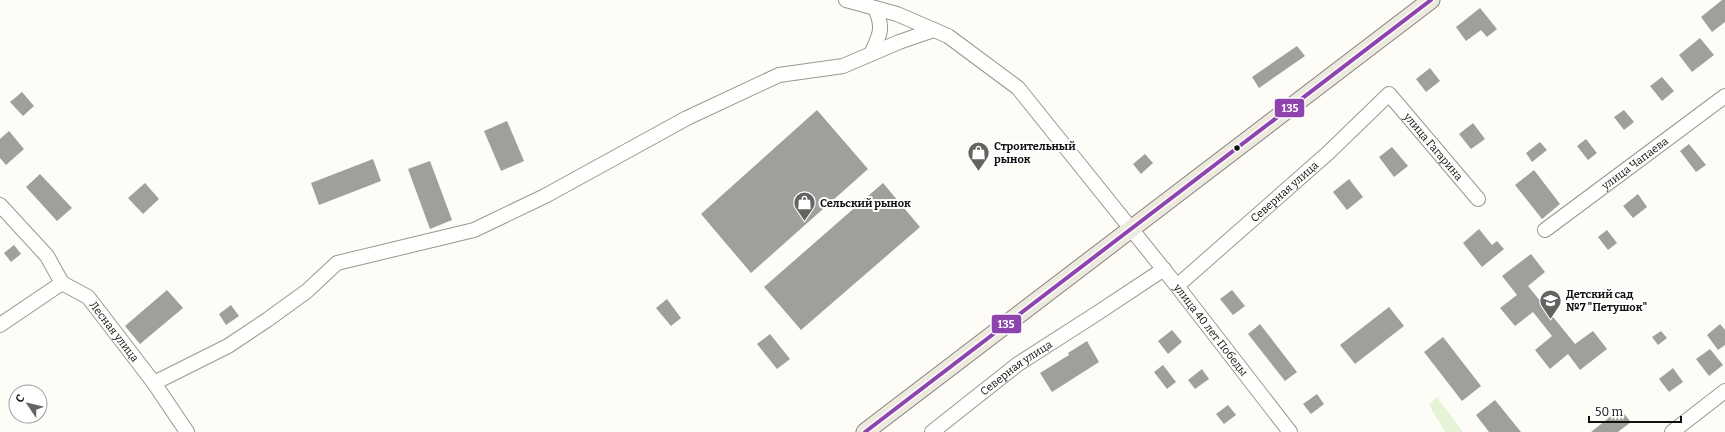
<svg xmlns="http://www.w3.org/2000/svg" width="1725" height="432" font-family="Bitter,serif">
	<rect width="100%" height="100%" fill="#fdfcf7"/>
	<path fill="#e7f3d7" d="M1437 397 1463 432H1445L1429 405Z"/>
	<path fill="#a19f9c" d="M1722 0H1725V22L1712 32 1701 17Z
		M1480 8 1497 29 1487 37 1481 30 1466 41 1456 27Z
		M1700 38 1714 55 1692 72 1679 55Z
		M1297 46 1305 56 1259 88 1252 77Z
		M1430 68 1440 81 1426 92 1416 79Z
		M1662 77 1674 91 1662 101 1650 86Z
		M22 92 34 106 23 116 10 102Z
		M817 110 868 169 751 273 701 214Z
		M1624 110 1634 122 1624 130 1614 117Z
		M507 121 524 161 501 171 484 131Z
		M1473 123 1485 139 1471 149 1459 134Z
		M9 131 24 149 6 165 0 158V139Z
		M1586 139 1597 153 1588 160 1577 146Z
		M1540 142 1547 150 1532 162 1526 153Z
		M1689 144 1706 165 1696 172 1680 151Z
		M1392 147 1408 166 1394 177 1379 157Z
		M1145 154 1153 163 1141 174 1133 164Z
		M373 159 381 181 319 205 311 183Z
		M430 161 452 220 430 229 408 169Z
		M1534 170 1560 204 1542 219 1515 185Z
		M40 174 72 208 57 221 26 187Z
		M1349 179 1363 197 1347 210 1333 192Z
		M145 183 159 199 143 214 128 198Z
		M883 183 920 227 801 330 764 287Z
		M1638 194 1647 207 1633 218 1623 206Z
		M1479 229 1492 245 1497 241 1504 249 1482 267 1463 243Z
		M1607 230 1617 243 1608 250 1598 237Z
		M14 245 21 254 11 262 4 253Z
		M1531 254 1545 272 1528 286 1575 344 1593 331 1607 349 1580 370 1568 354 1550 369 1535 350 1552 336 1533 312 1515 326 1500 308 1517 295 1502 276Z
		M167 290 183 308 140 344 125 326Z
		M1232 290 1245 306 1233 315 1220 299Z
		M667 299 681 318 671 326 656 308Z
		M231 305 239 316 226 325 219 314Z
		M1389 307 1404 326 1355 364 1340 345Z
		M1260 324 1297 372 1285 381 1248 334Z
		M1720 324 1725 330V345L1718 350 1707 335Z
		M1172 330 1182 342 1168 354 1158 341Z
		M1661 331 1667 338 1658 345 1652 337Z
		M770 334 790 359 777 369 757 344Z
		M1443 337 1481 386 1462 401 1424 352Z
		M1087 341 1099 362 1052 392 1040 373 1069 355 1068 353Z
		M1710 349 1723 365 1709 376 1696 359Z
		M1163 365 1176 382 1167 389 1154 372Z
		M1673 368 1683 382 1669 392 1659 379Z
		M1202 369 1209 379 1195 389 1188 380Z
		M1317 394 1324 404 1311 414 1303 404Z
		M1495 400 1521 432H1489L1476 415Z
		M1228 405 1236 415 1224 424 1216 414Z
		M1620 409 1631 422 1618 432H1591Z"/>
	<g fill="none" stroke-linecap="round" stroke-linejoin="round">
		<defs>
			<g id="minor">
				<path id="s1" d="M846 0 897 14 948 36 1018 88 1177 286 1290 432"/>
				<path d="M871 54C880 35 884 28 875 8"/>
				<path id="s2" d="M0 205 47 256 62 283 88 297 154 383 187 432"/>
				<path id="s3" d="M1545 230 1725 96"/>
				<path id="s4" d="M1177 286 1328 153 1389 94 1478 199"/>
				<path d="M0 325 62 283"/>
				<path d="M154 383 228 346 267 320 307 291 337 263 474 230 545 196 687 118 779 75 843 66 899 42 934 30"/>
				<path id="s5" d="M932 432 1018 364 1096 314 1164 269"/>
				<path d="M1672 432 1725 391"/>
			</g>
			<path id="major" d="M865 432 1431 0"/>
		</defs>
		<use href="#minor" stroke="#979795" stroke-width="16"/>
		<use href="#major" stroke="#858482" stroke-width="19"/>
		<use href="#minor" stroke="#fffffe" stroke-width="14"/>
		<use href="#major" stroke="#ede9dc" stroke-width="17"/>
		<defs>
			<path id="bus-1" d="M865 432 1431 0"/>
		</defs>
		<use href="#bus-1" stroke="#fff" stroke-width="7"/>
		<use href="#bus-1" stroke="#8e44ad" stroke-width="4"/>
	</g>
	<defs>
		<symbol id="shop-pin" viewBox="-11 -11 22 30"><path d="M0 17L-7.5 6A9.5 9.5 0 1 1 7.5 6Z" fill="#646362" stroke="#fff"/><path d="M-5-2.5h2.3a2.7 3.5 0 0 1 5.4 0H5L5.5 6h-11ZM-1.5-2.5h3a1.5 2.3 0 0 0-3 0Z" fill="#fff"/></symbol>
		<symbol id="school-pin" viewBox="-11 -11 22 30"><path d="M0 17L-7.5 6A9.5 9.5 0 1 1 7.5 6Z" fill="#646362" stroke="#fff"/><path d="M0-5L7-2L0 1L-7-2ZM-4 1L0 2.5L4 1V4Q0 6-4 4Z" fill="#fff"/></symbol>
	</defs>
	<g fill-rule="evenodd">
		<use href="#shop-pin" x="966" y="140" width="25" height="34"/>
		<use href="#shop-pin" x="792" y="190" width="25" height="34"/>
		<use href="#school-pin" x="1538" y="288" width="25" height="34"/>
	</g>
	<circle fill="#111" stroke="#fff" stroke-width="1.5" cx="1237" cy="148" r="3.5"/>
	<g text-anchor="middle" stroke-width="4" stroke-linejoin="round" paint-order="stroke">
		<g font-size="11" font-weight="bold" fill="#111" stroke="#fff" text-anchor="start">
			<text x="994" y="150">Строительный<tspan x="994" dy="13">рынок</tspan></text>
			<text x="820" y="207">Сельский рынок</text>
			<text x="1566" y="298">Детский сад<tspan x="1566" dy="13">№7 "Петушок"</tspan></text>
		</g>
		<g font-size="11" fill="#111" stroke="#fff">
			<text dy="4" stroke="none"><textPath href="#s4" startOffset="355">улица Гагарина</textPath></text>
			<text dy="4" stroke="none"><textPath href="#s3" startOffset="112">улица Чапаева</textPath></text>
			<text dy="4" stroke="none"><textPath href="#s4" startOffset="143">Северная улица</textPath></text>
			<text dy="4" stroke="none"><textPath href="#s1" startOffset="505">улица 40 лет Победы</textPath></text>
			<text dy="4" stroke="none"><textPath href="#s2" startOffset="173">Лесная улица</textPath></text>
			<text dy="4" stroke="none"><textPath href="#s5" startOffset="106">Северная улица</textPath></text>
		</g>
	</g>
	<g stroke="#fff" stroke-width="1.5">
		<rect x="1274" y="98" width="31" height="20" rx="4" fill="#8e44ad"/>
		<rect x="991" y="314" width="31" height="20" rx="4" fill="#8e44ad"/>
	</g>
	<g font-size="11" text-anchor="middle" font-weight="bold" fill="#fff">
		<text x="1290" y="112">135</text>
		<text x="1006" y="328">135</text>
	</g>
	<g transform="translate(28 404) rotate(305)"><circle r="19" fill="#ffffff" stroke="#a0a0a0"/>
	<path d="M0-3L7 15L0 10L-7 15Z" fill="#646362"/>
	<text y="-6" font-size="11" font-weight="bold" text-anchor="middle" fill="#111111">С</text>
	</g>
	<path d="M1589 416v6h92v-6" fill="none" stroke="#111111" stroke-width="2"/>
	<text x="1595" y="416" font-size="12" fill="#111111" stroke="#ffffff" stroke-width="3" paint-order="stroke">50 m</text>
</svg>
